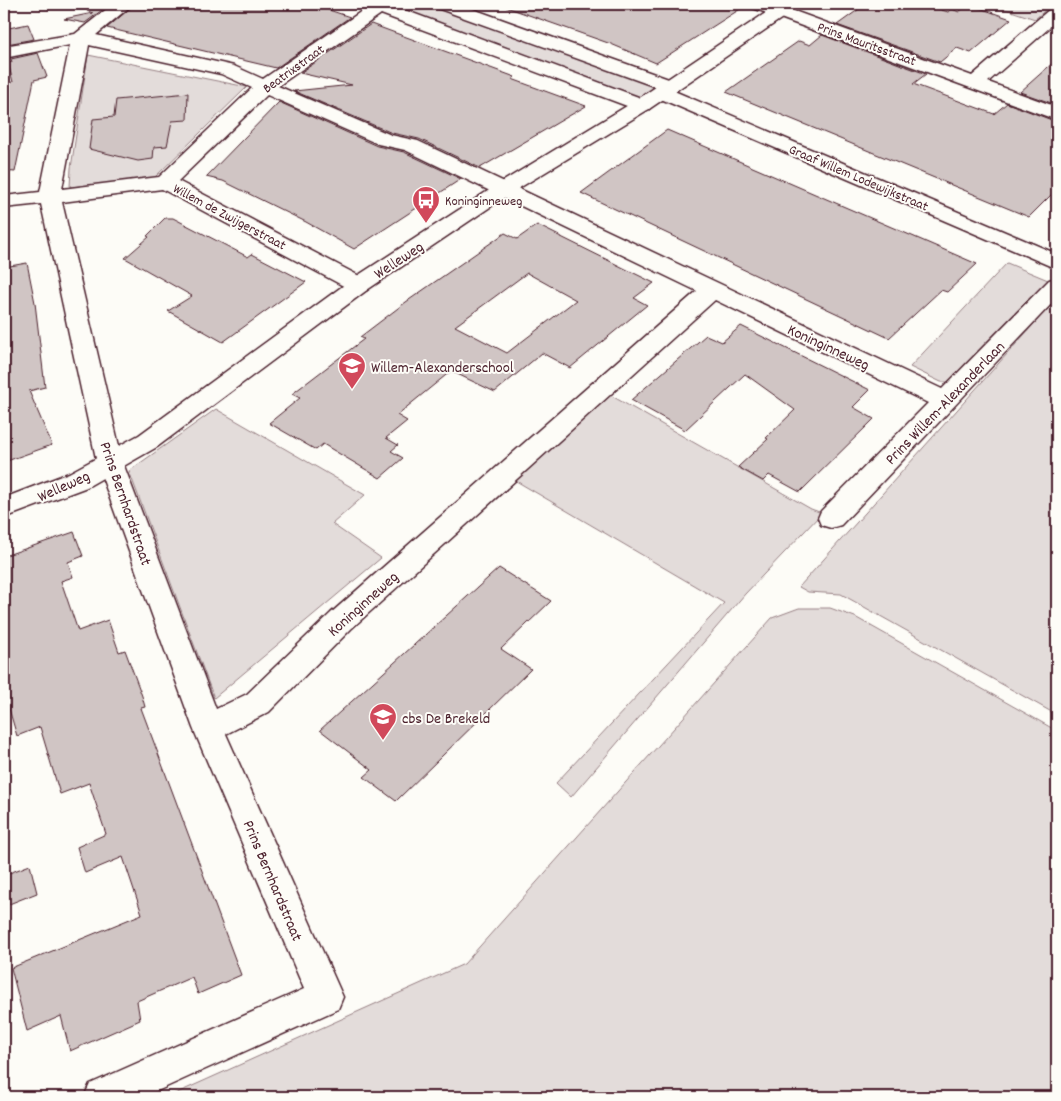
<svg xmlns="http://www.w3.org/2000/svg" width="1061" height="1101" font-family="Dekko,sans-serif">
	<rect width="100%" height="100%" fill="#fdfcf7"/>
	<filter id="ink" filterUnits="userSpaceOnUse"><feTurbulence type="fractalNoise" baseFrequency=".02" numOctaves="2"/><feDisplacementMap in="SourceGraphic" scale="10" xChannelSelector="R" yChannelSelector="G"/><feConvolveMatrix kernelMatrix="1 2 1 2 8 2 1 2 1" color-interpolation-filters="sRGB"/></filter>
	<g filter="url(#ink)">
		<path fill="#e3dcda" stroke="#967e82" d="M391 4H436L661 84 640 98 392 7Z
			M990 4H1038L1049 7 1035 19Z
			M88 55 247 87 153 179 70 187 71 168Z
			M1007 263 1048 280 965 364 951 382H941L910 367Z
			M1057 298V715L841 594 808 592 799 587Z
			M610 395 811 509 822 513 745 594 571 797 556 783 724 603 511 478Z
			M216 409 365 495 332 524 381 558 214 698 129 471Z
			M799 608H830L855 617 1057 731V1097H168L464 964 772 618Z"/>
		<path fill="#d0c5c4" stroke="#4a1f2b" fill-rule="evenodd" d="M88 4H110L85 23 64 19 93 13 87 11Z
			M135 4H311L350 17 276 68 107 28Z
			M506 4H748L656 63 611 44 506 7Z
			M866 4H923L948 12 952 9 959 12 968 4 1011 19 971 53 957 48 940 62 837 25Z
			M28 24 34 39 7 44 4 29Z
			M371 24 515 77 512 79 586 106 480 168 419 139 392 133 294 91 352 85 300 73Z
			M822 35 926 74 913 84 994 114 1007 103 1057 122V189L1029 217 726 92 799 41 810 45Z
			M38 53 47 77 34 80 15 172 4 171V83L13 82 8 63 12 62 11 59Z
			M1057 59V105L1020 92Z
			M188 93 187 120 172 121 167 146 154 147 153 159 138 161 89 149 93 119 114 117 116 100Z
			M279 102 377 146 404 152 461 179 354 249 306 222 223 181 206 177Z
			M667 130 801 188 977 264 947 292 941 290 889 338 581 193Z
			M165 218H173L248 257 252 254 306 282 223 342 168 311 192 296 125 258 149 237 147 236Z
			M537 225 654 283 634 298 647 305 570 368 542 353 495 392 451 371 397 415 407 421 386 438 398 445 391 451 403 458 380 478 323 444 316 450 269 423 300 398 292 394 364 339 360 337 406 302 505 233 517 239ZM527 273 576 300 507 353 455 326Z
			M27 263 35 303 45 387 29 391 52 445 4 462V267Z
			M741 326 870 390 853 407 874 419 800 492 769 475 763 481 738 467 768 439 766 438 795 410 745 374 685 430 631 400 706 335 722 342Z
			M74 532 83 556 68 562 73 577 61 581 78 631 108 620 119 652 125 650 142 696 145 707 141 708 241 975 198 994 192 977 137 1001 140 1020 70 1051 61 1016 27 1031 11 968 142 914 123 857 85 873 77 847 106 834 89 783 60 794 40 727 17 736 4 692V556Z
			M499 568 551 601 501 649 531 669 396 801 364 777 372 770 320 730Z
			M30 865 37 893 4 906V875Z"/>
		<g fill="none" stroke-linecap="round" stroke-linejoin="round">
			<defs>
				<path id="minor" d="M113 4H133L96 35 234 66 263 79 372 4H392L391 5 649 101 652 105 649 109 642 111 635 109 381 14 278 86 391 135 418 141 942 389 1049 280 1057 278V298L841 525 831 528 821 525 818 518 821 511 928 403 715 300 351 629 269 712 226 734 343 997 338 1009 144 1097H84L90 1084 304 989 193 728 97 463 41 204 4 208V196L40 192 70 45 4 58V46L75 34ZM89 45 221 74 252 88 159 177 62 189ZM267 95 378 144 405 150 697 291 331 613 247 694 216 709 123 463 62 202 162 189 351 290 359 292 367 290 370 285 367 280 178 181Z
					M434 4H459L677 82 680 86 674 91 1057 254V269L654 96 651 92 656 87 437 8Z
					M750 4H775L972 76 1051 8 1057 7V21L988 82 1057 107V120L753 8Z"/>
				<path id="secondary" d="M779 4H800L797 8 649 109 511 193 367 290 157 447 87 487 4 518V498L69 473 139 435 351 280 497 185 635 101Z"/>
			</defs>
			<use href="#minor" stroke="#4a1f2b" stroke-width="3"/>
			<use href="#secondary" stroke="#4a1f2b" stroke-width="3"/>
			<use href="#minor" fill="#fdfcf7" fill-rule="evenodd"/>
			<use href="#secondary" fill="#fdfcf7" fill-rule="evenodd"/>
		</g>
	</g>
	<defs>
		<symbol id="bus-pin" viewBox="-11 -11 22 30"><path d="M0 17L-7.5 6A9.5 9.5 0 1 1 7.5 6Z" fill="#d1495b" stroke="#fdfcf7"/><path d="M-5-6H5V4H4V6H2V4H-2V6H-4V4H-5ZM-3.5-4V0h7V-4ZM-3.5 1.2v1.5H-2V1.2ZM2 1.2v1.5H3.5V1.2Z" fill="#fff"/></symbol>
		<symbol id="school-pin" viewBox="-11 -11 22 30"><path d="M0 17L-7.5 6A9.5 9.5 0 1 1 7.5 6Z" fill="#d1495b" stroke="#fdfcf7"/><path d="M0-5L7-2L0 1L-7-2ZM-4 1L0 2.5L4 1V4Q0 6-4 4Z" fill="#fff"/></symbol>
	</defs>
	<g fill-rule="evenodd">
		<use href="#bus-pin" x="410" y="184" width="32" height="43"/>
		<use href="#school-pin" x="336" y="350" width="32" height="43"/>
		<use href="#school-pin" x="367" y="701" width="32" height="43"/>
	</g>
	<g text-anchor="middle" stroke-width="4" stroke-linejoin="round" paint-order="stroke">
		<g font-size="14" fill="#4a1f2b" stroke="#fdfcf7">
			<text transform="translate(867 43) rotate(20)" y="5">Prins Mauritsstraat</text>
			<text transform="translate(293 68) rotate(-36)" y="5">Beatrixstraat</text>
			<text transform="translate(859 177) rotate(23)" y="5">Graaf Willem Lodewijkstraat</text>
			<text transform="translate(230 216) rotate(28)" y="5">Willem de Zwijgerstraat</text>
		</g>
		<g font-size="14" fill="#4a1f2b" stroke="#fdfcf7" text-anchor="start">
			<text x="445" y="205">Koninginneweg</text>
		</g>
		<g font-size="16" fill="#4a1f2b" stroke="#fdfcf7">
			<text transform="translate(398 259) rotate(-33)" y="6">Welleweg</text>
			<text transform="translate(829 346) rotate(25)" y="6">Koninginneweg</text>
			<text transform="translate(944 402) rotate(-46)" y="6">Prins Willem-Alexanderlaan</text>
			<text transform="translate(63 485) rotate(-24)" y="6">Welleweg</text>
			<text transform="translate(127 503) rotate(71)" y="6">Prins Bernhardstraat</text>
			<text transform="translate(362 603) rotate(-42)" y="6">Koninginneweg</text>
			<text transform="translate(274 880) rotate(67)" y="6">Prins Bernhardstraat</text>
		</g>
		<g font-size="16" fill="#4a1f2b" stroke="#fdfcf7" text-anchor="start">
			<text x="371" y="372">Willem-Alexanderschool</text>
			<text x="402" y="723">cbs De Brekeld</text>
		</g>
	</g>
	<rect width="1061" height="1101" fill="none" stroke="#fdfcf7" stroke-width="20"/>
	<rect x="10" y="10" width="1041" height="1081" fill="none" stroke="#4a1f2b" stroke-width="2" filter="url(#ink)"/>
</svg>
